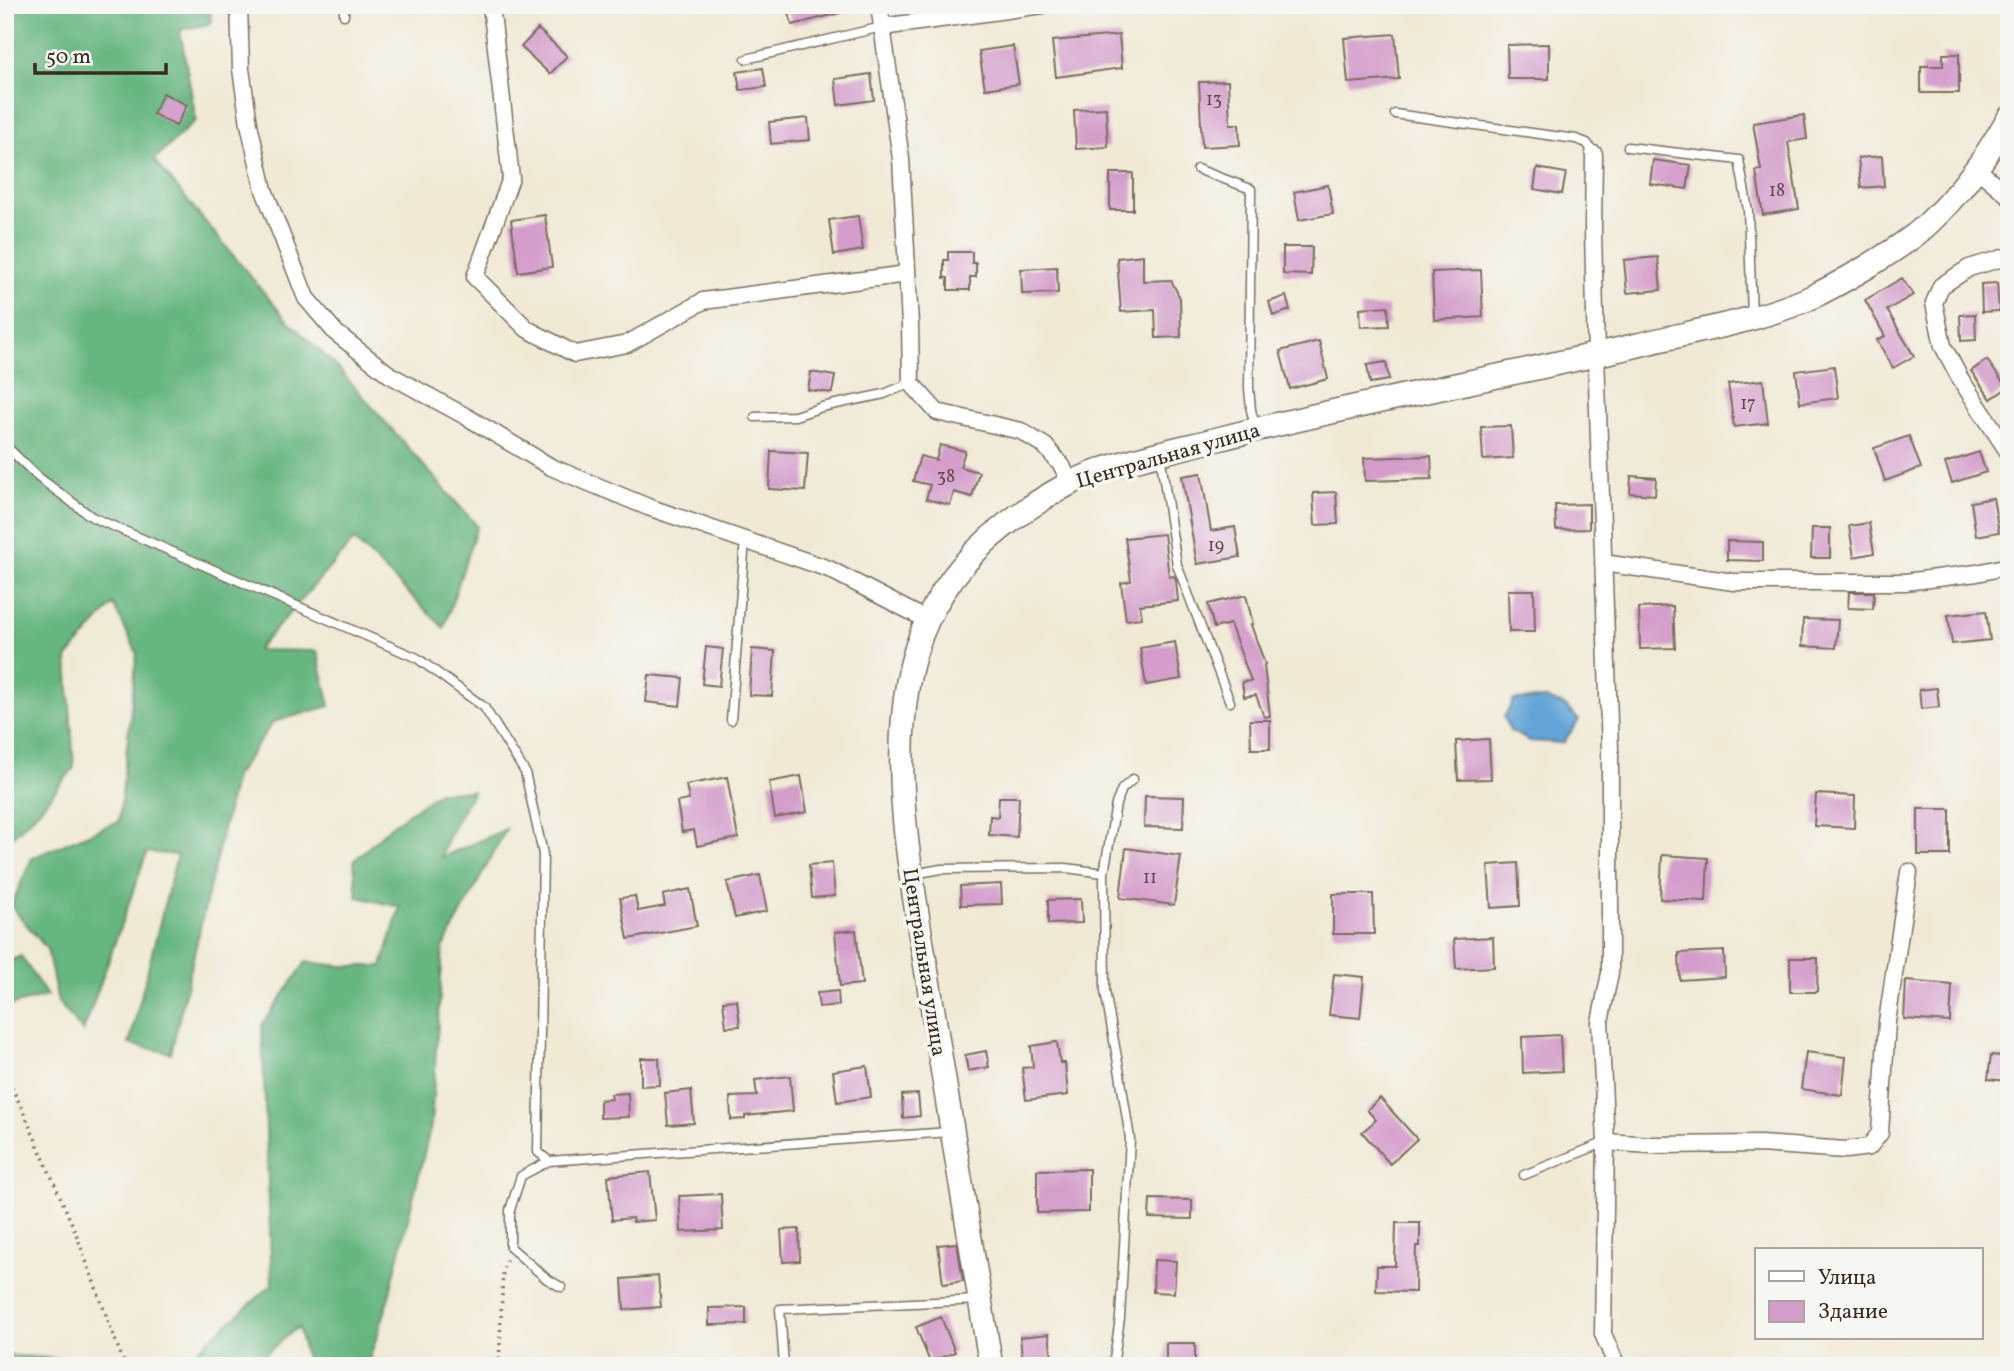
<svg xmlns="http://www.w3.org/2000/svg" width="2014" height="1371" font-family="Vollkorn,serif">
	<rect width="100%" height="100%" fill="#f6f6f2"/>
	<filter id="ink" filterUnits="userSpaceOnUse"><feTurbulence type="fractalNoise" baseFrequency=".0143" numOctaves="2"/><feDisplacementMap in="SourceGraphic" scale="14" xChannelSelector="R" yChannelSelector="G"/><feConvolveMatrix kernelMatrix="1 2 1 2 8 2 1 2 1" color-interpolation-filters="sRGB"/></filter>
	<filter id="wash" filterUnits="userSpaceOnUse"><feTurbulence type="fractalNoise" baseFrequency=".00686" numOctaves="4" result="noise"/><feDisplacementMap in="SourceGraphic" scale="28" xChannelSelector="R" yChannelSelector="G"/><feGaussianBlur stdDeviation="1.57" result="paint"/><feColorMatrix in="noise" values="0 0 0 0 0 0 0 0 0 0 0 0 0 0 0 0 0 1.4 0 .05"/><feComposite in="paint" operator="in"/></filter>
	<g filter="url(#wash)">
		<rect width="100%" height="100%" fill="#f0ead5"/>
		<path fill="#66b680" stroke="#50704f" stroke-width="2" d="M5 5H210L211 24 180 30 196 120 154 160 285 318 336 366 477 526 444 628 354 540 257 650 317 651 330 706 273 722 235 777 171 1053 129 1044 177 855 147 852 83 1032 58 1002 47 949 11 906 32 858 119 821 137 653 113 604 67 658 74 768 38 811 5 844Z
			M473 791 448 837 442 857 506 829 443 948 431 1125 385 1312 367 1366H308L298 1327 251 1366H179L272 1285 262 1025 306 962 342 966H382L400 907 357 897 354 861 391 826 439 792Z
			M21 956 47 996 5 1007V963Z
			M5 1355 159 1366H5Z"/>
		<path fill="#64a5d7" stroke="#50687a" stroke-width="2" d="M1547 699 1564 705 1579 720 1563 743 1530 741 1510 731 1504 717 1514 700Z"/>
		<g id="blocks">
			<path fill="#d49dcb" d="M787 5H851L852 10 792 25Z
				M538 29 567 56 550 74 521 47Z
				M1395 34 1399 79 1348 83 1344 38Z
				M1119 35 1122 68 1056 77 1052 41Z
				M1549 44V79H1508L1507 45Z
				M1013 46 1019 84 985 89 979 51Z
				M1943 54H1959V93H1921V66H1943Z
				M763 68 766 87 740 90 737 72Z
				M871 74 874 100 838 105 835 79Z
				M1228 81 1230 124H1239L1240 145 1202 147 1199 82Z
				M163 93 187 105 176 126 153 114Z
				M1106 108 1108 147 1076 149 1074 110Z
				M1804 115 1807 139 1788 142 1799 209 1763 215 1756 171 1761 170 1753 123Z
				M808 118 810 140 771 144 769 122Z
				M1882 156 1884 186 1861 188 1858 158Z
				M1653 160 1691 165 1687 189 1650 184Z
				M1537 168 1566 173 1562 194 1534 189Z
				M1110 173H1133V210H1110Z
				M1328 185 1333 214 1299 220 1294 192Z
				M545 215 552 267 518 272 511 220Z
				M858 216 863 250 834 255 829 220Z
				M1283 247H1312L1311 275 1283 274Z
				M948 252H972V263H976V277H970V290H948V278H944V260H948Z
				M1143 255V281L1171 280 1180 298 1181 337 1156 338 1155 310 1121 312 1117 258Z
				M1658 257 1661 290 1627 293 1624 260Z
				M1057 267 1058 293 1022 294 1021 269Z
				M1481 270 1483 317 1434 320 1432 272Z
				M1902 278 1913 295 1887 310 1914 356 1893 368 1877 340 1885 336 1865 300Z
				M1997 283 1999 311 1982 312 1981 284Z
				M1286 296 1290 310 1273 316 1269 302Z
				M1388 306 1389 326 1361 327 1360 308Z
				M1975 314 1976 340 1961 341 1960 315Z
				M1319 341 1328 379 1290 389 1280 351Z
				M1987 360 2007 388 1991 399 1971 371Z
				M1386 362 1389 380 1370 383 1367 365Z
				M1834 366 1838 398 1800 403 1796 371Z
				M811 372 835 376 832 393 808 390Z
				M1763 380 1768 423 1734 427 1728 384Z
				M1511 426 1513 458 1483 460 1481 427Z
				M1909 436 1921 468 1885 481 1874 448Z
				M940 445 965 451 960 467 979 472 972 497 954 492 950 505 926 499 930 485 913 481 920 456 936 460Z
				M771 451 808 453 805 491 769 489Z
				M1979 452 1986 472 1952 483 1945 463Z
				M1431 456 1432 479 1365 481 1364 458Z
				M1201 473 1211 531 1235 527 1240 557 1197 564 1182 476Z
				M1631 476 1656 478 1655 495 1630 493Z
				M1336 492 1338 524 1315 525 1313 493Z
				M1993 498 1999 532 1976 536 1971 502Z
				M1589 504V529L1556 530 1555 505Z
				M1869 523 1874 553 1854 557 1849 526Z
				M1812 528H1830V558H1811Z
				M1164 534 1169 577 1174 576 1176 580 1178 601 1140 605 1142 618 1126 620 1121 583 1131 581 1125 538Z
				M1727 541 1763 542V561L1727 560Z
				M1508 590H1534L1535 632H1509Z
				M1849 592H1874L1873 609 1848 608Z
				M1246 595 1253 624 1251 625 1265 664 1264 665 1270 716 1264 717 1256 695 1244 697 1242 682 1251 681 1230 624 1214 628 1208 604Z
				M1673 606 1675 648 1640 649 1639 608Z
				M1986 611 1990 640 1952 644 1948 615Z
				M1803 619 1838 620 1836 648 1802 646Z
				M1175 642 1181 679 1146 685 1140 648Z
				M706 647 723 649 719 686 702 684Z
				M752 649 775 651 772 696 749 695Z
				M649 675 683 678 680 706 646 702Z
				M1937 688 1939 707 1921 709 1919 690Z
				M1250 720H1270V749H1251Z
				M1489 739 1491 779 1458 780 1456 741Z
				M801 776 807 812 775 818 769 782Z
				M727 777 738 838 697 846 694 830 682 832 677 802 689 800 686 785Z
				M1816 794 1855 796 1854 828 1814 826Z
				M1145 796 1184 797 1183 828 1144 827Z
				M999 797H1019L1017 837 989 835 990 816 998 817Z
				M1918 809H1950V855H1918Z
				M1126 848 1181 856 1174 905 1120 898Z
				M1662 855 1708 858 1706 901 1660 899Z
				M832 863 835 896 812 898 809 865Z
				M1518 863 1520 906 1491 908 1488 865Z
				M760 875 767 911 735 918 727 882Z
				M1001 884 1002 904 961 905 960 886Z
				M690 889 697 926 628 939 620 898 635 896 638 911 665 906 663 895Z
				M1333 894H1373L1374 934H1333Z
				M1081 899 1082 923 1048 924V900Z
				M856 930 862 984 840 986 835 932Z
				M1493 937 1494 967 1456 969 1454 939Z
				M1724 951 1725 977 1680 980 1679 953Z
				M1790 958H1818L1817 992H1790Z
				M1334 974 1364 977 1360 1018 1329 1015Z
				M1906 981 1952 985 1950 1022 1904 1019Z
				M838 991 839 1005 819 1007 817 993Z
				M737 1000 740 1026 726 1027 723 1001Z
				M1560 1035 1562 1071 1523 1073 1522 1037Z
				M1057 1042 1060 1063H1065L1068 1095 1026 1100 1022 1068 1033 1067 1031 1046Z
				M986 1051 989 1067 968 1071 965 1055Z
				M1806 1052 1846 1057 1842 1095 1801 1089Z
				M1991 1055 2009 1057V1081L1988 1079Z
				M641 1058H659L660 1085 641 1086Z
				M867 1066 871 1097 837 1102 833 1071Z
				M790 1076 793 1111 745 1116V1119L731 1120 730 1097 757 1096 755 1080Z
				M691 1090 694 1123 668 1125 665 1093Z
				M628 1093 629 1117 600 1118V1100L612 1099 611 1094Z
				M918 1094 920 1116 903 1118 902 1095Z
				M1380 1098 1417 1139 1390 1164 1362 1132 1376 1120 1367 1110Z
				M1089 1169V1212L1037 1213V1170Z
				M650 1172 655 1220 633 1222 632 1218 612 1220 608 1176Z
				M721 1194 723 1230 681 1232 679 1196Z
				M1150 1199 1192 1200V1219L1149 1218Z
				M1396 1223H1420V1246H1416L1415 1292 1376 1291 1377 1266H1395Z
				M799 1229 800 1261 783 1262 781 1230Z
				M957 1243 963 1281 943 1284 938 1245Z
				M1154 1260 1176 1261 1174 1293 1153 1292Z
				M658 1276 661 1307 624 1310 622 1279Z
				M746 1307V1324L709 1325V1308Z
				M941 1317 955 1352 930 1362 916 1327Z
				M1049 1334 1053 1366H1023L1020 1337Z
				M1166 1343H1195V1366H1166Z"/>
		</g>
	</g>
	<g filter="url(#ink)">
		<use href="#blocks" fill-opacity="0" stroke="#7a6d5e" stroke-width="2"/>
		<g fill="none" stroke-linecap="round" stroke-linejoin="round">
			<defs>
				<path id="lane" d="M344 15V5
					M746 59 882 27
					M1395 114 1576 139 1587 143 1594 154
					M1628 147 1739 160 1748 210 1752 315
					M1197 169 1251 189 1249 388 1251 410 1255 426
					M755 417 795 416 822 407 884 394 911 383
					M5 445 38 477 92 517 417 658 484 707 525 772 543 854 538 1152 549 1161
					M1160 454 1177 565 1230 702
					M731 720 745 540
					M1104 873 1116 804 1122 789 1133 779
					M914 874 941 869 1066 868 1104 873 1105 991 1120 1074 1130 1139 1120 1318 1113 1366
					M1524 1175 1606 1142
					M561 1287 547 1279 510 1247V1210L521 1176 549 1161 949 1132
					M784 1366 780 1309 979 1300"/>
				<path id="street" d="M239 5 241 69 249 124 264 190 306 298 336 333 390 375 467 417 551 467 648 507 829 569 927 620
					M491 5 511 178 475 277 527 329 575 354 627 344 703 301 907 274
					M879 5 901 159 910 324 911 383 937 412 1021 431 1045 446 1062 466 1070 483
					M882 27 1043 5
					M1594 154 1593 230 1596 355 1610 750V973L1600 1022 1606 1142 1603 1334 1617 1366
					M1977 169 2009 196
					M2009 256 1969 268 1941 286 1934 303 1943 346 1961 380 2009 453
					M1603 563 1734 582H1905L1977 573 2009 566
					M1606 1142 1651 1145 1761 1144 1846 1150 1869 1147 1880 1133 1887 1022 1909 872"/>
				<path id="secondary" d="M991 1366C970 1237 948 1109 928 980 912 883 891 780 908 682 925 588 985 530 1065 486 1107 463 1171 451 1218 439 1357 403 1499 378 1638 345 1694 331 1760 321 1812 297 1843 282 1887 256 1915 235 1936 218 1960 191 1976 169 1988 153 1998 135 2009 118"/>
			</defs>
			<use href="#lane" stroke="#7a6d5e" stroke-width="11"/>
			<use href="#street" stroke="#7a6d5e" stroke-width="19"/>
			<use href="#secondary" stroke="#7a6d5e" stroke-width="26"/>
			<path stroke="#7a6d5e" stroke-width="3.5" stroke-dasharray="2 5" stroke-linecap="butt" d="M5 1075 20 1104 75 1231 125 1366
				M499 1366 503 1270 507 1259"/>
			<use href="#lane" stroke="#fff" stroke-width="8"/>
			<use href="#street" stroke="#fff" stroke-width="16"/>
			<use href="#secondary" stroke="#fff" stroke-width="23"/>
		</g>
	</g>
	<g text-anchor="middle" stroke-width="7" stroke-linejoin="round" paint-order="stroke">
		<g font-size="18" fill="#614749">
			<text x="1214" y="105">13</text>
			<text x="1777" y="196">18</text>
			<text x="1748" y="409">17</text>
			<text x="946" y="482">38</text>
			<text x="1216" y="551">19</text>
			<text x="1150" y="883">11</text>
		</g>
		<g font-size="21" fill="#3b2a1e" stroke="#f6f6f2">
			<text transform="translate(1168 455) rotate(-16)" y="7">Центральная улица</text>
			<text transform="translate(925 962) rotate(81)" y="7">Центральная улица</text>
		</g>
	</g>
	<rect width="2014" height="1371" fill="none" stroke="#f6f6f2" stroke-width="28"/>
	<rect x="1755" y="1248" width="228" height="91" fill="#f6f6f2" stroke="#aba49d" stroke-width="2"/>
	<rect x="1769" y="1271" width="35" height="10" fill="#ffffff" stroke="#aba49d" stroke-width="2"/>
	<text x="1818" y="1284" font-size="21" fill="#3b2a1e">Улица</text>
	<rect x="1769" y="1301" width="35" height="21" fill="#d49dcb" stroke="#aba49d" stroke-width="2"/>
	<text x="1818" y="1318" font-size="21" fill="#3b2a1e">Здание</text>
	<path d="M35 63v10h131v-10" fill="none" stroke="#3b2a1e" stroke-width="3.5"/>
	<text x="46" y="63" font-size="21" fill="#3b2a1e" stroke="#f6f6f2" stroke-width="5" paint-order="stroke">50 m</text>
</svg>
